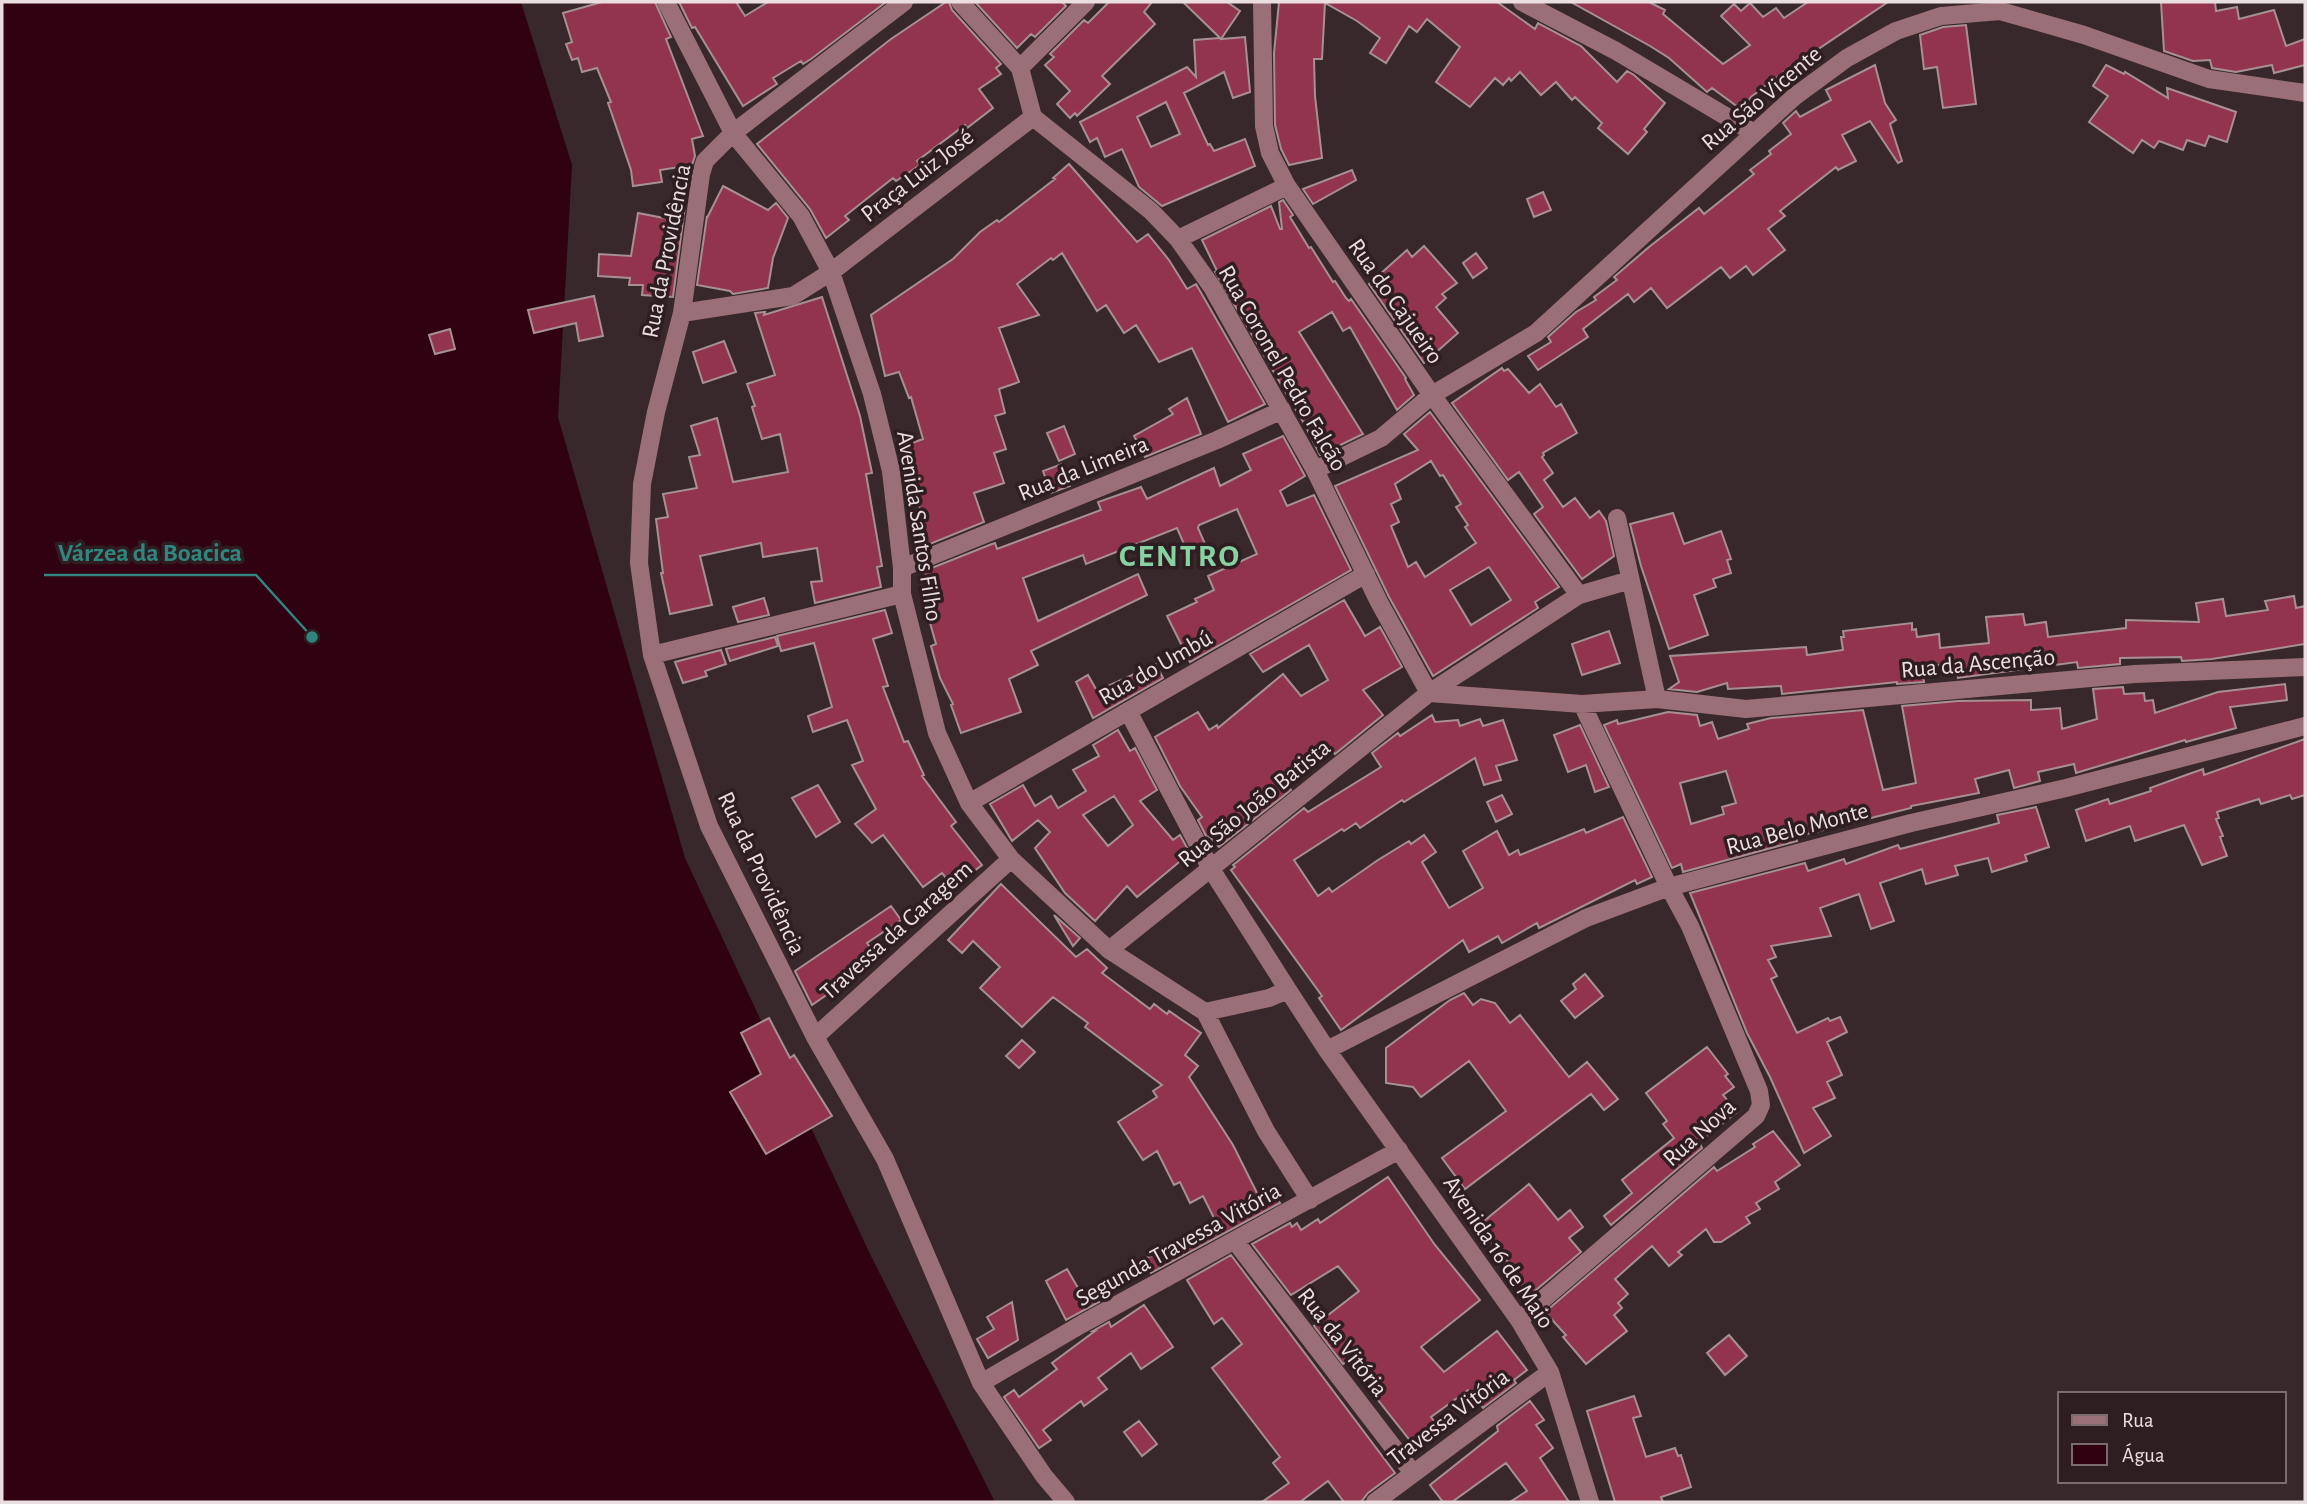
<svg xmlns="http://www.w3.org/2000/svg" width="2307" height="1504" font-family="'Alegreya Sans',sans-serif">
	<rect width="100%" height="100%" fill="#39282b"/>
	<path fill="#300111" d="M2 2H521L572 165 558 417 685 858 870 1254 995 1502H2Z"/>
	<path fill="#93344f" stroke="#a69094" stroke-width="2" fill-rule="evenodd" d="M602 2H655L671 37 666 39 703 136 692 139 695 156 692 165 660 170 662 182 633 186 631 170 608 103 611 102 597 68 582 72 578 58 572 60 566 44 572 42 563 13Z
		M679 2H736L745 16 768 2H886L811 59 803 64 801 61 773 78 777 84 743 106 695 27 692 28Z
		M946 2H949L952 10 1001 64 996 68 1001 74 979 89 993 108 967 128 965 125 917 161 920 165 896 181 893 178 845 216 849 220 826 238 810 209 757 144 891 39Z
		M975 2H1062L1066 6 1035 37 1031 34 1017 48Z
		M1109 2H1152L1144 12 1155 24 1102 76 1110 84 1077 116 1075 113 1070 118 1057 104 1070 91 1045 65 1054 57 1050 54 1084 20 1088 23Z
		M1183 2H1227L1240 11 1221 39 1245 37 1250 92 1233 98 1224 72 1184 93 1208 145 1210 144 1214 151 1245 139 1255 166 1162 206 1139 187 1122 149 1105 157 1097 138 1090 142 1080 122 1187 67 1196 77 1194 40 1220 38ZM1166 102 1180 134 1151 147 1137 117Z
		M1279 2H1497L1535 29 1538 23 1581 46 1617 82 1627 71 1634 75 1665 103 1644 129 1647 132 1628 154 1598 128 1602 123 1575 97 1572 100 1556 82 1541 95 1520 72 1511 81 1509 78 1503 85 1495 78 1470 107 1436 82 1460 47 1427 19 1417 32 1409 26 1386 63 1370 53 1380 38 1357 21 1325 3 1322 59H1314L1315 96 1322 158 1289 165 1281 149 1275 125 1274 53Z
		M1571 2H1649L1665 10 1663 14 1723 64 1750 45 1721 16 1734 4 1741 11 1750 3 1763 17 1776 8 1784 18 1808 2H1888L1777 77 1751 97 1742 110 1712 88 1707 92 1669 58 1650 46Z
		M2161 2H2215L2216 11 2237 7 2239 19 2274 10 2286 46 2305 39V65L2274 73 2272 65 2236 72 2212 68 2210 60 2193 61 2164 51Z
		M1966 25 1976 104 1943 108 1937 67 1924 69 1920 35 1943 27Z
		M1875 65 1885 103 1896 120 1890 124 1902 161 1898 163 1870 121 1842 135 1856 161 1838 170 1836 167 1780 211 1785 216 1768 229 1785 250 1768 263 1753 275 1746 266 1730 278 1721 267 1667 308 1651 288 1634 302 1628 294 1583 329 1588 337 1538 370 1528 356 1551 342 1548 337 1576 312 1596 300 1594 297 1617 280 1614 277 1649 247 1699 208 1704 214 1754 174 1750 170 1771 154 1769 151 1791 134 1783 123 1796 111 1800 117 1831 100 1826 90Z
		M2106 65 2124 74 2125 72 2168 98 2167 88 2236 112 2227 142 2209 136 2205 146 2187 140 2183 150 2159 141 2154 148 2142 140 2133 153 2089 122 2108 96 2093 86Z
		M1069 164 1137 242 1148 234 1169 260 1187 289 1196 284 1265 404 1228 422 1192 348 1159 362 1136 325 1124 333 1106 305 1097 311 1062 253 1053 260 1051 258 1017 284 1039 315 999 328 1019 382 999 389 1005 413 995 416 1006 449 994 453 1004 483 974 493 984 522 925 546 918 526 925 523 903 458 907 457 903 446 923 439 911 397 909 398 899 372 885 376 871 315 953 259 980 232 997 220 999 222 1055 179 1053 178Z
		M1352 170 1356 180 1313 204 1303 189Z
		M723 186 768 210 776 203 788 218 773 258 768 288 733 294 730 291 697 285 707 216V218Z
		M1543 192 1551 210 1534 217 1527 199Z
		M1283 200 1293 215 1290 217 1309 248 1311 247 1333 282 1335 281 1346 298 1349 301 1351 299 1406 378 1405 379 1414 395 1397 410 1350 327 1343 331 1332 312 1299 332 1363 434 1320 455 1305 425 1215 272 1217 271 1202 240 1271 206 1280 229H1282L1279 202Z
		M671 204 685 206 673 297 642 295 643 285H629L630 278 598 276 599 254 631 256 638 213 669 219Z
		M1424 246 1457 283 1442 294 1446 298 1436 307 1458 333 1424 363 1369 284 1407 250 1412 257Z
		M1476 253 1487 268 1473 278 1463 263Z
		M594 296 603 336 579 341 576 323 534 333 528 310Z
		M822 297 860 416 872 473 866 474 882 566 877 567 881 587 815 603 811 582 822 581 817 548 763 557 761 543 700 556 712 605 670 614 661 573H663L656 519 668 517 663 494 697 488 689 457 700 455 691 426 717 418 733 482 788 472 780 434 762 439 752 407 755 406 747 384 775 375 755 313 765 312 764 315Z
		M450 329 455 349 435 354 429 335Z
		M724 341 736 372 703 383 693 352Z
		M1502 368 1504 371 1508 369 1529 393 1540 384 1556 407 1561 404 1577 433 1543 453 1544 455 1542 457 1553 473 1544 480 1563 507 1575 498 1590 518 1599 511 1606 521 1614 556 1582 579 1534 514 1543 507 1519 472 1508 480 1452 403Z
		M1187 398 1201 434 1145 457 1134 436 1173 414 1169 409Z
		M1430 412 1559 587 1535 602 1538 608 1433 676 1389 597 1335 486 1418 450 1404 434ZM1431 461 1440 476 1443 475 1461 504 1456 507 1468 525 1465 527 1476 543 1425 577 1416 562 1408 567 1391 526 1399 522 1391 504 1401 499 1395 484ZM1489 567 1511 600 1471 625 1450 590Z
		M1064 426 1075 454 1059 461 1047 433Z
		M1283 436 1305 476 1280 491 1287 506 1314 495 1351 570 1190 662 1167 616 1197 602 1195 599 1214 590 1208 576 1257 554 1237 509 1199 525 1198 528 1205 544 1187 551 1177 528 1086 564 1083 555 1023 578 1038 621 1138 574 1147 595 1031 651 1038 665 1009 679 1021 712 961 733 951 705 953 704 940 678 931 646 936 644 926 609 938 606 924 571 992 544 995 543 997 549 1101 510 1098 502 1141 487 1147 499 1214 468 1220 486 1251 470 1243 454Z
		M1062 464 1070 486 1051 493 1043 471Z
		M1673 513 1684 544 1721 531 1731 559 1727 560 1731 573 1713 579 1716 587 1694 595 1708 635 1669 649 1641 566 1630 524Z
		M2294 596 2296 608 2305 606V644L2212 659 2182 661 2181 657 2120 658V664L2078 668 2077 662 1958 678 1956 663 1922 667 1924 682 1897 684V682L1782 694 1781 686 1728 689 1727 683 1697 692 1669 689 1679 682 1670 656 1806 647 1807 655 1843 650 1841 637H1844L1843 631 1912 623V630L1916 629 1917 637 1939 634 1940 648 1989 643 1986 617 2023 614 2025 625 2046 622 2048 637 2126 628V620L2199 622 2196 603 2223 599 2226 616 2268 610 2265 601Z
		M764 598 769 615 738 622 733 607Z
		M1344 600 1365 636 1380 627 1402 667 1363 690 1383 715 1335 754 1332 750 1288 787 1291 790 1219 847 1209 836 1207 838 1198 820 1202 817 1180 786 1155 737 1198 712 1209 730 1217 725 1218 728 1283 674 1301 696 1328 680 1309 645 1263 672 1250 654Z
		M885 610 892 633 873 639 888 686 883 687 904 742 908 741 924 775 922 776 956 822 951 826 982 865 953 887 942 873 923 887 883 835 872 843 855 824 876 809 852 765 863 761 847 720 813 732 808 716 832 707 814 643 781 651 777 636Z
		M1609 631 1620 663 1582 675 1572 644Z
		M775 637 778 646 730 661 726 649Z
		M721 650 726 664 705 671 707 676 683 683 675 662Z
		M1156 664 1163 678 1093 718 1076 682 1088 675 1097 691Z
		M2285 684 2287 700 2230 707 2236 728 2186 742 2185 740 2076 773 2074 764 2038 772 2040 781 2014 788 2009 770 1975 779 1979 793 1911 806V808L1795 837 1797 841 1683 872 1681 864 1672 868 1604 725 1617 720 1618 724 1668 712 1697 715 1700 726 1712 722 1718 739 1749 729 1747 724 1771 718 1863 710 1883 790 1916 783 1902 706 1958 701 2031 700V710L2060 708 2062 729 2097 719 2093 689 2123 687 2124 694 2144 693 2145 701 2153 700 2155 713 2218 692ZM1726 771 1736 803 1722 807 1724 814 1691 824 1680 783Z
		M1432 715 1435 722 1458 720 1460 726 1480 719 1483 726 1503 720 1517 760 1496 766 1501 780 1484 785 1475 758 1404 802 1402 800 1360 828 1356 823 1344 831 1342 829 1294 860 1318 896 1329 888 1332 892 1378 860 1409 841 1411 844 1424 835 1436 852 1422 862 1449 908 1483 888 1463 851 1497 831 1509 855 1518 850 1520 855 1584 829 1586 833 1623 817 1652 877 1637 884 1635 880 1539 928 1537 923 1502 943 1498 936 1469 952 1463 940 1341 1030 1319 998 1322 996 1231 870 1235 867 1233 865 1304 808 1308 812 1381 767 1372 753 1398 733 1400 736Z
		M1580 725 1609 787 1595 792 1586 765 1568 772 1554 735Z
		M1118 730 1130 751 1135 748 1157 790 1140 801 1173 840 1180 835 1190 853 1137 897 1127 886 1095 921 1065 893 1035 848 1050 832 1038 820 1012 841 990 804 1023 785 1035 806 1051 796 1058 808 1086 791 1073 770 1099 756 1093 745ZM1114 796 1133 825 1108 846 1083 815Z
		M2305 739V795L2292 799 2290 795 2261 804 2259 799 2217 812 2219 818 2216 819 2223 836 2220 837 2227 856 2202 865 2184 825 2135 841 2130 826 2086 841 2076 810 2108 799 2110 804 2151 791 2150 788 2186 775 2203 769 2204 775Z
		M818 785 840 822 816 837 792 798Z
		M1502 795 1512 814 1496 822 1487 802Z
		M2036 807 2049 847 2025 855 2027 861 1992 872 1988 858 1955 866 1958 875 1926 884 1922 869 1880 883 1894 921 1871 929 1859 894 1820 908 1831 936 1771 946 1776 957 1768 960 1777 976 1771 979 1797 1033 1828 1018 1830 1021 1840 1017 1847 1032 1827 1042 1842 1075 1827 1082 1835 1098 1813 1108 1831 1136 1804 1153 1770 1077 1747 1033 1690 893 1805 863 1808 871 1844 859 1846 864 1898 845 1900 849 1999 823 1997 815Z
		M1001 884 1076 957 1087 949 1107 968 1102 973 1150 1009 1154 1004 1167 1014 1169 1011 1201 1033 1185 1055 1198 1066 1189 1077 1233 1145 1263 1205 1277 1198 1280 1203 1151 1273 1144 1259 1218 1226 1203 1196 1190 1203 1180 1182 1174 1185 1157 1151 1143 1160 1118 1122 1157 1097 1153 1091 1162 1085 1085 1027 1088 1023 1053 997 1022 1027 980 988 1000 967 973 941 962 953 948 940Z
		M891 906 901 920 867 943 878 959 812 1005 795 971Z
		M1054 915 1080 938 1073 946Z
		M1585 974 1603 996 1575 1018 1561 1001 1576 989 1573 984Z
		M1464 993 1473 1005 1481 999 1495 1003 1510 1023 1520 1015 1569 1077 1587 1062 1618 1099 1604 1110 1591 1094 1465 1189 1442 1158 1506 1111 1469 1061 1421 1097 1413 1087 1386 1083V1048L1450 1000Z
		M769 1018 790 1058 794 1055 832 1116 766 1154 730 1092 761 1074 741 1033Z
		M1022 1040 1035 1052 1019 1068 1006 1056Z
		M1707 1047 1728 1074 1725 1076 1734 1087 1723 1095 1737 1112 1699 1142 1702 1148 1611 1225 1604 1216 1632 1193 1622 1180 1674 1138 1663 1124 1667 1121 1646 1093Z
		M1773 1131 1800 1165 1775 1182 1779 1189 1756 1203 1760 1209 1746 1217 1750 1223 1721 1242H1714L1706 1229 1678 1252 1682 1255 1669 1266 1652 1246 1615 1279 1628 1294 1618 1303 1622 1308 1614 1315 1627 1331 1586 1364 1563 1337 1566 1335 1545 1312 1714 1167 1717 1171 1755 1147 1753 1144Z
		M1388 1177 1435 1245 1480 1300 1421 1347 1444 1372 1497 1331 1527 1370 1514 1380 1516 1383 1483 1408 1468 1390 1431 1417 1440 1429 1416 1448 1347 1361 1343 1364 1314 1326 1359 1291 1338 1266 1291 1295 1252 1244 1290 1223 1292 1227 1297 1223 1301 1230 1318 1219 1320 1223Z
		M1529 1184 1558 1220 1570 1210 1583 1227 1569 1238 1581 1252 1530 1295 1505 1263 1507 1261 1478 1226Z
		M1231 1255 1395 1473 1368 1493 1361 1502H1344L1328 1481 1300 1502H1262L1289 1483 1273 1463 1280 1457 1212 1368 1242 1344 1222 1318 1214 1324 1187 1280Z
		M1067 1269 1081 1293 1092 1288 1099 1302 1066 1320 1046 1281Z
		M1012 1302 1018 1340 988 1358 977 1339 994 1329 987 1317Z
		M1144 1305 1173 1347 1141 1369 1131 1353 1098 1378 1107 1389 1084 1406 1081 1401 1043 1430 1051 1440 1039 1448 1004 1397 1014 1390 1019 1397 1057 1369 1052 1363 1095 1331H1093L1109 1322 1111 1327Z
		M1729 1335 1747 1356 1725 1375 1707 1353Z
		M1634 1396 1641 1416 1633 1418 1646 1457 1675 1448 1678 1456 1681 1455 1691 1487 1661 1497 1663 1502H1615L1587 1411Z
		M1530 1401 1544 1420 1536 1425 1553 1448 1540 1458 1569 1502H1510L1527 1491 1506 1463 1452 1502H1443L1430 1485 1498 1431 1497 1426Z
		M1139 1421 1157 1444 1142 1456 1124 1432Z"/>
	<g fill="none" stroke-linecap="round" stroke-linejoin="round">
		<path stroke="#9b6f77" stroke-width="18" d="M666 2 733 133 801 216 831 272 872 394 891 471 902 568V594L937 733 969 803 1011 859 1109 950 1205 1012 1266 1131 1310 1200
			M904 2 733 133 705 161 701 174 682 313 656 412 642 484 639 563 652 655 709 826 815 1037 885 1159 981 1383 1044 1476 1066 1502
			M960 2 1020 68 1033 117
			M1262 2 1264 126 1270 153 1287 186 1432 395 1579 595
			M1522 2 1616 51 1754 133
			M1020 68 1086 2
			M1033 117 1151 211 1178 239 1212 287 1315 470 1379 602 1429 693
			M1178 239 1287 186
			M682 313 793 296 831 272 1033 117
			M1315 470 1381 438 1432 395 1536 333 1794 97 1847 58 1896 31 1941 16 2000 11 2084 35 2209 79 2305 93
			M1617 518 1657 699
			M902 568 1217 440 1282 410
			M652 655 902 594
			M1429 693 1582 704 1657 699 1746 709 2135 674 2305 667
			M1128 711 1211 869 1288 990 1327 1050 1519 1320 1550 1372 1590 1502
			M969 803 1366 574
			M1109 950 1429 693 1579 595 1627 581 1630 582
			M1205 1012 1269 998 1288 990
			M815 1037 1011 859
			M1327 1050 1586 918 1669 887 1911 823 2066 788 2305 726
			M1235 1241 1413 1473
			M1519 1320 1756 1116 1761 1105 1759 1091 1690 926 1669 887 1582 704
			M981 1383 1082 1324 1399 1150
			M1375 1502 1550 1372"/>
	</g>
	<g text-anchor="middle" stroke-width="7" stroke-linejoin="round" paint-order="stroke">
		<g font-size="24" fill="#eadee0" stroke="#2f1e21">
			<text transform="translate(1761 98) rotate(-40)" y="8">Rua São Vicente</text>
			<text transform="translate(917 175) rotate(-38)" y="8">Praça Luiz José</text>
			<text transform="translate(666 251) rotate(-79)" y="8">Rua da Providência</text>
			<text transform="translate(1396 301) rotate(55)" y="8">Rua do Cajueiro</text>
			<text transform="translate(1283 368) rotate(60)" y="8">Rua Coronel Pedro Falcão</text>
			<text transform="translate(1083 468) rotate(-22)" y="8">Rua da Limeira</text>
			<text transform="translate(920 526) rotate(81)" y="8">Avenida Santos Filho</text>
			<text transform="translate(1978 663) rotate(-5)" y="8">Rua da Ascenção</text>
			<text transform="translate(1155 667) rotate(-30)" y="8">Rua do Umbú</text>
			<text transform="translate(1254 803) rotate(-39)" y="8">Rua São João Batista</text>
			<text transform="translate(1797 828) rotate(-15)" y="8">Rua Belo Monte</text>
			<text transform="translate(762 873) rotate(65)" y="8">Rua da Providência</text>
			<text transform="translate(896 930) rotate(-42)" y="8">Travessa da Garagem</text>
			<text transform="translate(1699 1132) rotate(-42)" y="8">Rua Nova</text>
			<text transform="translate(1178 1244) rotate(-29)" y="8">Segunda Travessa Vitória</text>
			<text transform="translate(1499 1252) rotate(56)" y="8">Avenida 16 de Maio</text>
			<text transform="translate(1343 1342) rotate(52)" y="8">Rua da Vitória</text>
			<text transform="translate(1448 1417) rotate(-37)" y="8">Travessa Vitória</text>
		</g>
		<g font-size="32" font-weight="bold" letter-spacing="2" fill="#87d2a3" stroke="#2f1e21">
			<text x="1180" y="566">CENTRO</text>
		</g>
	</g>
	<path fill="none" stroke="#30867f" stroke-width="2.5" d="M312 637L256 575H44"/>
	<circle fill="#30867f" stroke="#2f1e21" stroke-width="2.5" cx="312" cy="637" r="7"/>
	<g font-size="26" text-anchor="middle" font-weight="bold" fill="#30867f" stroke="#2f1e21" stroke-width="7" stroke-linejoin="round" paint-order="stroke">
		<text x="150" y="561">Várzea da Boacica</text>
	</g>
	<rect width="2307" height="1504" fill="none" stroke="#eadee0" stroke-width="7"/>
	<rect x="2058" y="1392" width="228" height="91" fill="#2f1e21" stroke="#7a6b6d" stroke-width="2"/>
	<rect x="2072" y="1415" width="35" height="10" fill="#9b6f77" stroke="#7a6b6d" stroke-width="2"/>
	<text x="2122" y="1427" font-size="21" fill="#eadee0">Rua</text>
	<rect x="2072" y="1444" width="35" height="21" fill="#300111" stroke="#7a6b6d" stroke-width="2"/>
	<text x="2122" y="1462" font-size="21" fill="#eadee0">Água</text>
</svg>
